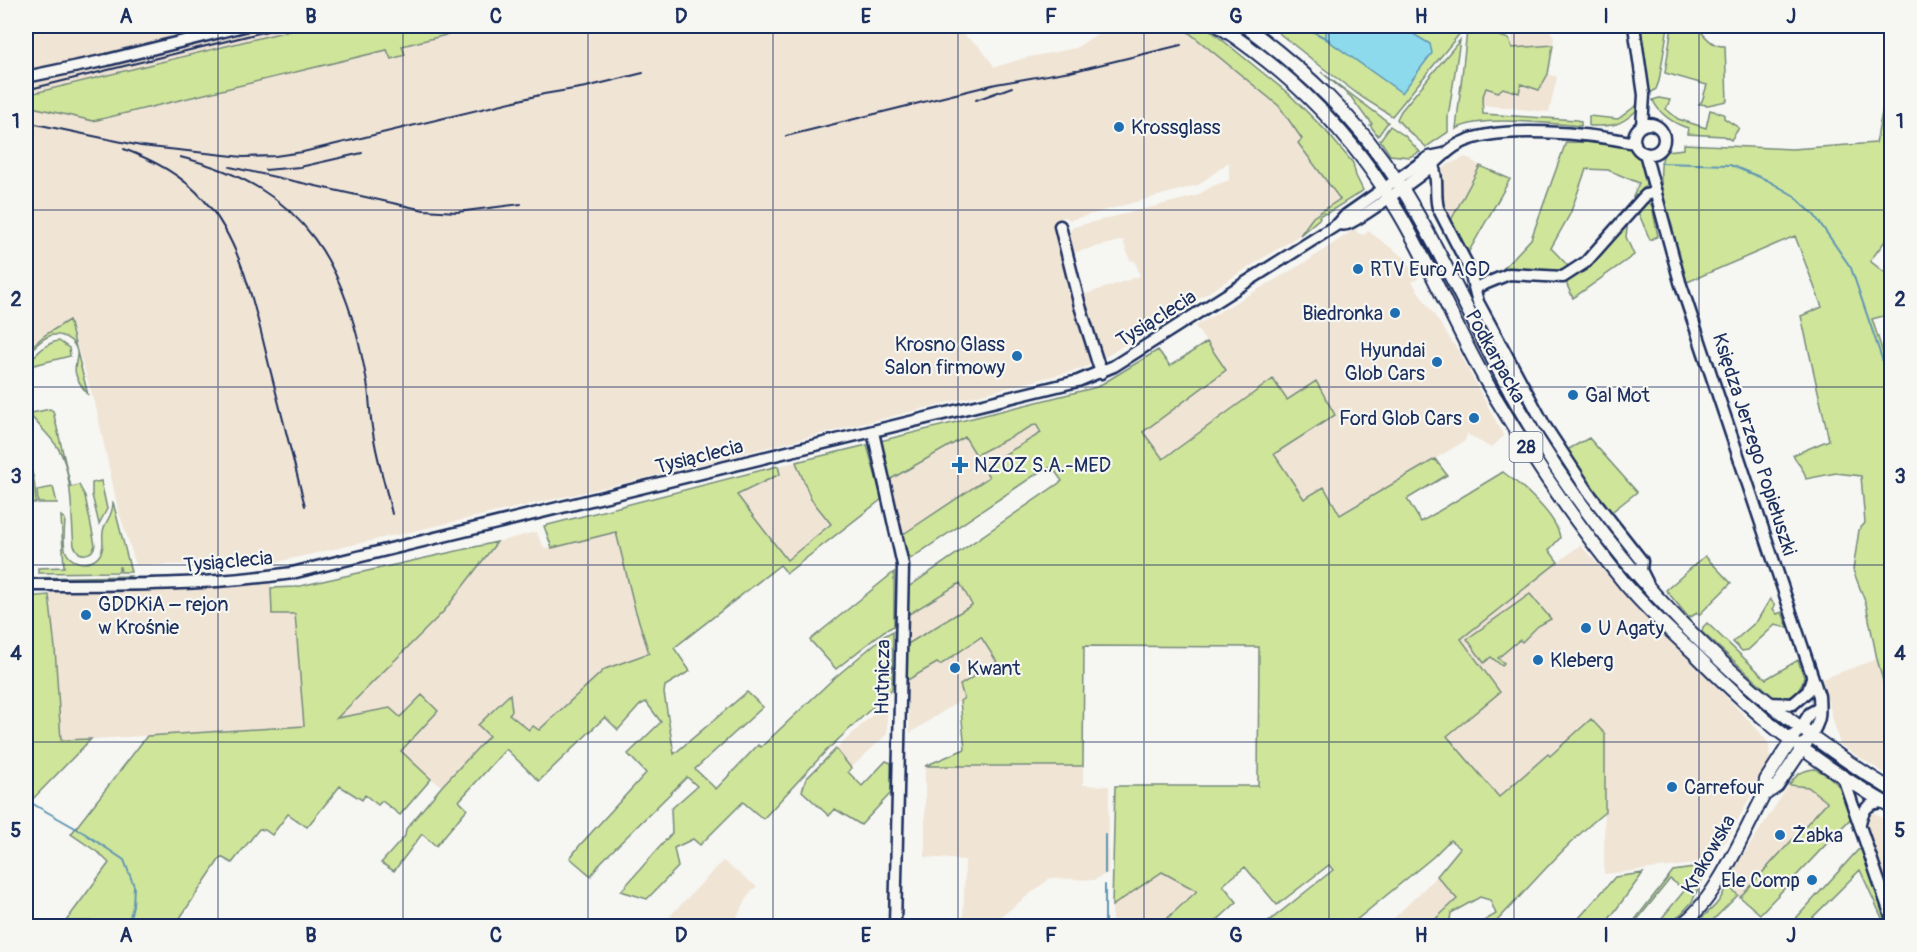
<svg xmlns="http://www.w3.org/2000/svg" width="1917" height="952" font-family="Pangolin,sans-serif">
	<rect width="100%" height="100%" fill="#f6f6f2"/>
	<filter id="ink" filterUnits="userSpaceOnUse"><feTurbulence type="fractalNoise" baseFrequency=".0167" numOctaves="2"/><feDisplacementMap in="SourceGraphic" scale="12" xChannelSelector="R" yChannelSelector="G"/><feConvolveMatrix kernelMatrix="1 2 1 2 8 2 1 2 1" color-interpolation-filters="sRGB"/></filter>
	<g filter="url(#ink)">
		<path fill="#f0e4d5" d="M26 26H203L102 57 26 73Z
			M268 26H308L26 95V85Z
			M482 26H955L956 30 978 45 995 67 1025 58 1076 48 1103 30 1116 26H1181L1279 106 1302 139 1298 143 1340 199 1313 217 1300 235 1102 359 1098 354 1083 295 1140 276 1135 261 1130 260 1123 240 1073 253 1069 234 1073 227 1196 196 1213 186 1229 180V162L1198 185 1070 220 1065 217 1055 220 1092 363 1088 366 1074 371 633 481 268 564 136 565 118 509 96 407 69 320 45 335 26 351V138L28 127 26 126V119H29L32 107 93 121 387 49 392 59 401 46Z
			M1473 26H1547L1554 37 1553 45 1512 48V36Z
			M1548 74 1557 77 1549 112 1482 105V99L1485 88H1503L1518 92 1521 83 1539 90Z
			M1466 157 1480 166 1450 222 1441 205 1439 195 1442 181V170L1449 164Z
			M1355 229 1359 234 1365 235 1368 231 1405 258 1418 279 1412 282 1457 349 1504 436 1491 448 1467 434 1465 441 1340 515 1304 499 1273 454 1287 400 1273 380 1163 460 1143 432 1225 370 1195 326 1309 260Z
			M1037 423 1041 433 983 467 989 477 902 535 889 480 965 437 976 455Z
			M796 462 811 499 832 524 787 560 737 495 780 474 778 466Z
			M536 532 545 549 616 532 635 609 651 653 605 669 538 730H530L509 714 512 711 509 694 478 725 489 736 442 786 428 777 400 751 438 711 412 703 400 718 336 719 444 611 497 542Z
			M1580 545 1758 730 1769 744 1770 760 1728 838 1714 856 1710 865 1696 864 1604 874 1605 735 1560 747 1550 756 1547 754 1499 797 1446 736 1499 692 1461 639Z
			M271 576 272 613H295L304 726 61 741 49 586Z
			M961 583 973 605 906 645V616Z
			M982 637 998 662 960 684 964 698 910 733 906 681 937 662 941 665Z
			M1877 659 1891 710V777L1840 745 1822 679Z
			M887 701V734L851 768 836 749Z
			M925 766H1083V785L1109 786 1108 873 1094 880 1050 878 989 926H963L965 860 925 857Z
			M1789 785 1808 787 1827 802 1740 897 1725 883Z
			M1875 813 1891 824V900H1890L1864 824 1867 815Z
			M723 861 757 887 751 891 732 926 664 925 672 914Z
			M1162 872 1197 891 1159 926H1112V906Z
			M1437 876 1457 898 1428 926H1386Z"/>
		<path fill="#cfe59a" stroke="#758a7c" stroke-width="1.5" d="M308 26H482L402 46 405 55 391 59 387 50 93 121 32 107 29 120 26 119V95Z
			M1181 26H1205L1289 94 1326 131 1353 163 1356 176 1363 190 1361 192 1326 214 1324 213 1319 216 1320 218 1300 235 1313 217 1340 199 1298 143 1302 139 1279 106Z
			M1270 26H1461V32L1392 116 1363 98 1323 68Z
			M1638 26H1668L1659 81 1656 89 1652 92 1647 89Z
			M1672 26H1696C1704 35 1712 47 1725 46L1727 101 1708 105 1699 104 1702 101 1707 85 1665 73Z
			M1476 28 1509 39 1512 48 1553 45 1548 74 1539 90 1521 84 1519 93 1503 88 1498 92 1486 88 1482 99 1483 114 1577 120 1581 122V126C1550 124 1481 114 1456 129L1467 31Z
			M1460 40 1448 117V132L1426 147C1418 139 1402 127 1397 119L1401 111Z
			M1321 72 1388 122 1378 136 1370 125 1372 124 1369 119H1367L1351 97Z
			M1889 77H1891V233L1870 261 1892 278 1891 314 1872 319 1892 380 1891 710 1877 659 1866 604 1853 570 1859 530 1865 523 1861 476 1836 473 1806 479 1804 472 1793 455 1829 440 1801 316 1822 307 1795 236 1685 283C1678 257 1649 172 1666 151L1684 149V144L1792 149 1876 143Z
			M1659 98 1670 100 1666 109 1678 119 1706 128 1710 110 1724 114V118L1739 128 1731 140 1724 136 1687 134 1688 128C1674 124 1658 113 1653 100Z
			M1637 105 1636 111C1619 127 1611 126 1589 126V116L1618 119Z
			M1390 126 1405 136 1420 152 1409 157 1390 155 1380 140Z
			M1566 142C1579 143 1618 141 1629 146 1641 153 1647 172 1646 185L1636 197H1633L1639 183 1608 170 1586 169 1570 214 1551 248 1570 268 1590 251 1631 201 1634 204 1595 250 1568 272 1542 274 1502 270 1531 239Z
			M1480 166 1510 179 1468 253 1450 222Z
			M1646 203H1649L1652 206 1658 236 1650 240 1638 212Z
			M1628 220 1626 237 1634 255 1573 298 1567 285V280Z
			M69 320 88 395C84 389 78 382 76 375 73 366 78 360 77 352 75 339 59 331 47 337 39 341 32 349 26 355V351L45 335Z
			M59 341 69 348 70 356 26 367V364C36 355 46 342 59 341Z
			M1207 342 1226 370 1143 432 1163 459 1273 379 1287 400 1316 381 1335 415 1274 454 1304 499 1324 487 1340 515 1435 459 1447 475 1407 499 1421 522 1503 472C1521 485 1557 515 1560 538L1549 550 1558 562 1461 639 1500 692 1447 736 1499 797 1548 754 1550 756 1591 719 1605 734V812C1563 846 1529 888 1492 926H1475L1496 914 1490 900 1480 897 1451 913 1449 926H1428L1457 899 1437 876 1460 848 1450 840 1433 857 1349 926H1251L1254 924 1263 926 1333 870 1329 865 1277 905 1245 867 1223 885 1237 902 1211 926H1159L1197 891 1162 872 1112 906 1115 786H1258L1259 647 1084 646 1083 766H925L965 749 960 701 964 698 960 685 997 662 981 637 940 665 937 663 906 681V645L972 605 960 583 906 616 907 588 1062 481 1052 467 1038 473 907 561 902 535 989 477 983 467 1041 433 1036 424 976 455 965 437 889 480 880 441 1097 387 1158 350 1170 366Z
			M50 409 53 411 71 487 79 485 85 496 95 545C93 553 86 556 79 553L74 546C71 519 73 471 58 448 51 437 40 427 31 416L32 413Z
			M1589 438 1637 492 1609 514 1565 451Z
			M867 445 882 499 787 573 780 565 674 648 690 671 665 686 664 693 674 754 747 692 763 707 695 769 716 789 758 745 761 747 832 680 884 636 893 631 892 689 826 751 763 819 743 802 700 845 693 839 674 848 678 867 647 899 621 891 672 833 671 809 697 786 687 777 601 862 591 876 570 858 580 845 646 773 628 754 661 722 646 702 640 705 618 730 605 717 539 781 506 749 459 801 467 809 436 846 422 834 394 871 381 863 405 836 406 829 442 786 489 736 478 725 510 694 512 711 509 714 529 730 533 726 539 730 605 669 649 653 635 609 616 532 552 548 544 526 778 466 780 474 737 495 787 560 831 524 811 499 796 462Z
			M29 466C35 476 35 491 36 503H26V468Z
			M101 481 107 509 99 524 92 495V483Z
			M53 487 57 503H38L37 490Z
			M113 502 131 572H121L120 567H119V572L38 573V568L64 567 61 516 65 519C65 528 62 543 66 552 73 567 97 567 102 550 104 544 102 538 103 532 104 521 113 518 113 502Z
			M497 542 444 611 337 718 390 708 400 717 422 695 438 711 401 751 431 779 400 815 382 801 378 805 365 795 362 800 340 786 307 827 288 814 272 835 265 830 259 829 232 863 221 857 178 921H66L109 863 100 854 71 834 147 736 304 726 295 614H272L271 588 296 587Z
			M1705 556 1731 583 1699 615 1697 613 1689 618 1666 590Z
			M894 572V626L884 631 836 669 810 640Z
			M130 576 125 579 26 580V578Z
			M1530 594 1551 619 1538 626 1522 642 1520 640 1517 642 1498 658 1504 663 1502 666 1491 657 1484 663 1467 639Z
			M49 595 55 648 61 740 91 739 26 806V726L29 725 26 665V597Z
			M1770 599 1775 605 1773 609 1777 614 1782 612 1788 628 1775 625 1748 650 1742 651 1733 642 1757 621Z
			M1707 623 1766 679 1798 660 1804 677C1800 694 1792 699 1775 698L1702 632 1703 627Z
			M836 749 851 768 848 772 862 786 886 761 891 763V793L861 825 835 809 829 816 802 791 806 779Z
			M1815 769C1840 779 1844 793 1852 817L1760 914 1740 897 1827 802 1808 787 1789 785C1796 775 1802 770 1815 769Z
			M1864 849 1888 926H1877L1882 918 1860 870 1808 922 1806 926H1789L1858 850Z
			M1708 866 1692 902 1682 913 1663 926H1649L1656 925 1685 890 1670 879 1633 925 1635 926H1630L1673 871Z
			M1643 873 1604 926H1572L1615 877Z
			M1727 885 1738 895 1707 926H1693C1709 909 1717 910 1727 885Z"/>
		<path fill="#8edaed" stroke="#6096b4" stroke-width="1.5" d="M1330 26H1400L1430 44 1432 53 1402 93 1326 39V32Z"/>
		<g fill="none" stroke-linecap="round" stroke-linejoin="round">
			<path stroke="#6096b4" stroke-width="2" d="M1310 26 1314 32 1329 40
				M1661 163 1730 165 1767 180 1793 195 1815 216 1851 268 1892 388
				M26 800 84 833 124 860 134 886 133 905 128 926
				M1105 873V835
				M1105 885V926"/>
			<defs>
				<path id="minor" d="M1634 26 1644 95 1642 126
					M26 77 107 60 244 26
					M1634 139a15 15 0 1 1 30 0a15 15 0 1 1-30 0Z
					M1645 153 1680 282 1819 696C1820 715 1821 720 1810 737
					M1433 166C1439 180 1434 193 1438 208L1469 268 1478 302 1545 426 1591 496 1642 561 1641 570 1647 582
					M1338 224C1341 224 1344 225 1347 224 1358 221 1423 174 1434 164 1442 157 1449 149 1459 144 1497 123 1592 134 1635 143
					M1060 226 1080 306 1101 373
					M1475 288 1509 274 1563 277 1586 262 1642 199 1646 195 1656 192
					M873 432 903 565 895 926
					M26 585C115 585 203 586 292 573L1078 381 1114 366 1338 224 1346 215 1429 157 1444 154
					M1768 703 1793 704 1808 691 1812 678
					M1800 729 1810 713 1819 708
					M1843 777 1892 919
					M1860 823C1863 809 1868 803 1883 802"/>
				<path id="major" d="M1219 26C1294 76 1353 135 1399 213 1434 272 1459 337 1494 395 1534 462 1577 525 1626 585 1647 609 1670 631 1693 652 1719 678 1746 704 1774 727 1811 757 1851 783 1892 807
					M1245 26C1304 70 1358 119 1398 182 1445 255 1477 336 1521 411 1610 566 1739 697 1892 790
					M1764 795 1777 786 1806 743
					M1679 926C1714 905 1744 832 1764 795L1766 780 1795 735"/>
			</defs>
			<use href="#minor" stroke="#1b2f5e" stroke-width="15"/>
			<use href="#major" stroke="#1b2f5e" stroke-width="16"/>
			<use href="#minor" stroke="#f6f6f2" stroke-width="10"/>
			<use href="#major" stroke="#f6f6f2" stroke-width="12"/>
			<path stroke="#1b2f5e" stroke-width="2" d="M1070 72 1181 45
				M26 90 288 26
				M976 100 1012 87
				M26 122 141 146 243 157 275 156 303 152 544 94 586 87 643 73
				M786 136 996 84 1076 70
				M124 149C155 161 182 175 204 200 243 243 256 313 270 369 282 415 293 460 305 506
				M180 157C308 188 347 266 368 388 370 403 370 418 373 433 377 460 386 487 392 514
				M230 167 424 210 457 212 521 204
				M265 170 300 167 362 153"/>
		</g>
	</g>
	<path fill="none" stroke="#1b2f5e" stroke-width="1.5" stroke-opacity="0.55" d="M218 26V926M403 26V926M588 26V926M773 26V926M958 26V926M1144 26V926M1329 26V926M1514 26V926M1699 26V926M26 210H1892M26 387H1892M26 565H1892M26 742H1892"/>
	<g fill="#1f6fb2" stroke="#f6f6f2" stroke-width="2">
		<circle cx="1119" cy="127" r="6"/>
		<circle cx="1358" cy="269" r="6"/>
		<circle cx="1395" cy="313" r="6"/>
		<circle cx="1017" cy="356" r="6"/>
		<circle cx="1437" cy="362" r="6"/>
		<circle cx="1573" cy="395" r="6"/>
		<circle cx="1474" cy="418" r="6"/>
		<path d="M957 456h6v6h6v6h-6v6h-6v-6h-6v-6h6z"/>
		<circle cx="86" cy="615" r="6"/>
		<circle cx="1586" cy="628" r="6"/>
		<circle cx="1538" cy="660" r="6"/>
		<circle cx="955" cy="668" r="6"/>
		<circle cx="1672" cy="787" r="6"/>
		<circle cx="1780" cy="835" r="6"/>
		<circle cx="1812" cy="880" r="6"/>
	</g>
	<g text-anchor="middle" stroke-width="4.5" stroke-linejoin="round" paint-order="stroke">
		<rect fill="#f6f6f2" stroke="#5d6b8a" stroke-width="1.5" x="1509.5" y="432" width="33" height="30" rx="4.5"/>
		<g font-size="18" font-weight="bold" fill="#1b2f5e">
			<text x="1526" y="453">28</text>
		</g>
		<g font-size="20" fill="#1b2f5e" stroke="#f6f6f2" text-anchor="start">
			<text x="1131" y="134">Krossglass</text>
			<text x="1370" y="276">RTV Euro AGD</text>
			<text x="1383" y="320" text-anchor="end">Biedronka</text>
			<text x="1005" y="351" text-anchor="end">Krosno Glass<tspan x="1005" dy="23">Salon firmowy</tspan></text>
			<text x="1425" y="357" text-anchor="end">Hyundai<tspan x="1425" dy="23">Glob Cars</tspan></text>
			<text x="1585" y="402">Gal Mot</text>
			<text x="1462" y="425" text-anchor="end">Ford Glob Cars</text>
			<text x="974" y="472">NZOZ S.A.-MED</text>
			<text x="98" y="611">GDDKiA – rejon<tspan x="98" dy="23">w Krośnie</tspan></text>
			<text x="1598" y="635">U Agaty</text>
			<text x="1550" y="667">Kleberg</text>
			<text x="967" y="675">Kwant</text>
			<text x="1684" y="794">Carrefour</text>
			<text x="1792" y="842">Żabka</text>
			<text x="1800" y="887" text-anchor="end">Ele Comp</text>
		</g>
		<g font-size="20" fill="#1b2f5e" stroke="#f6f6f2">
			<text transform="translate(1156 318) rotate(-32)" y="7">Tysiąclecia</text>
			<text transform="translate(1496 356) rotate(61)" y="7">Podkarpacka</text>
			<text transform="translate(1755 444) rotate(72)" y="7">Księdza Jerzego Popiełuszki</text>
			<text transform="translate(699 456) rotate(-14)" y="7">Tysiąclecia</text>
			<text transform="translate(228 561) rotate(-5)" y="7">Tysiąclecia</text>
			<text transform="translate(882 677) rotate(-89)" y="7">Hutnicza</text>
			<text transform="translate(1708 854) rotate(-60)" y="7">Krakowska</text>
		</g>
	</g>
	<rect width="1917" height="952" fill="none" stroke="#f6f6f2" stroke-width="66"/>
	<rect x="33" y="33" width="1851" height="886" fill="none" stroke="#1b2f5e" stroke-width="2"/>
	<g font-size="20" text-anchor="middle" font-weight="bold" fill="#1b2f5e">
		<text x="126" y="23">A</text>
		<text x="311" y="23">B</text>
		<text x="496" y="23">C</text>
		<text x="681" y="23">D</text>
		<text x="866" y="23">E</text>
		<text x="1051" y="23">F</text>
		<text x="1236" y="23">G</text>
		<text x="1421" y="23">H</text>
		<text x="1606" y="23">I</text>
		<text x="1791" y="23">J</text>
		<text x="16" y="128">1</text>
		<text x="1900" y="128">1</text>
		<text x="16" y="306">2</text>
		<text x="1900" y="306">2</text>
		<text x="16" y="483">3</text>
		<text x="1900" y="483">3</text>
		<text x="16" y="660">4</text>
		<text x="1900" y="660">4</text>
		<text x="16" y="837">5</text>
		<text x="1900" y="837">5</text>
		<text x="126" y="942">A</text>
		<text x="311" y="942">B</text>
		<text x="496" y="942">C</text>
		<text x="681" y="942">D</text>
		<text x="866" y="942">E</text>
		<text x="1051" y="942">F</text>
		<text x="1236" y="942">G</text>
		<text x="1421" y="942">H</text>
		<text x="1606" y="942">I</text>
		<text x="1791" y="942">J</text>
	</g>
</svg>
